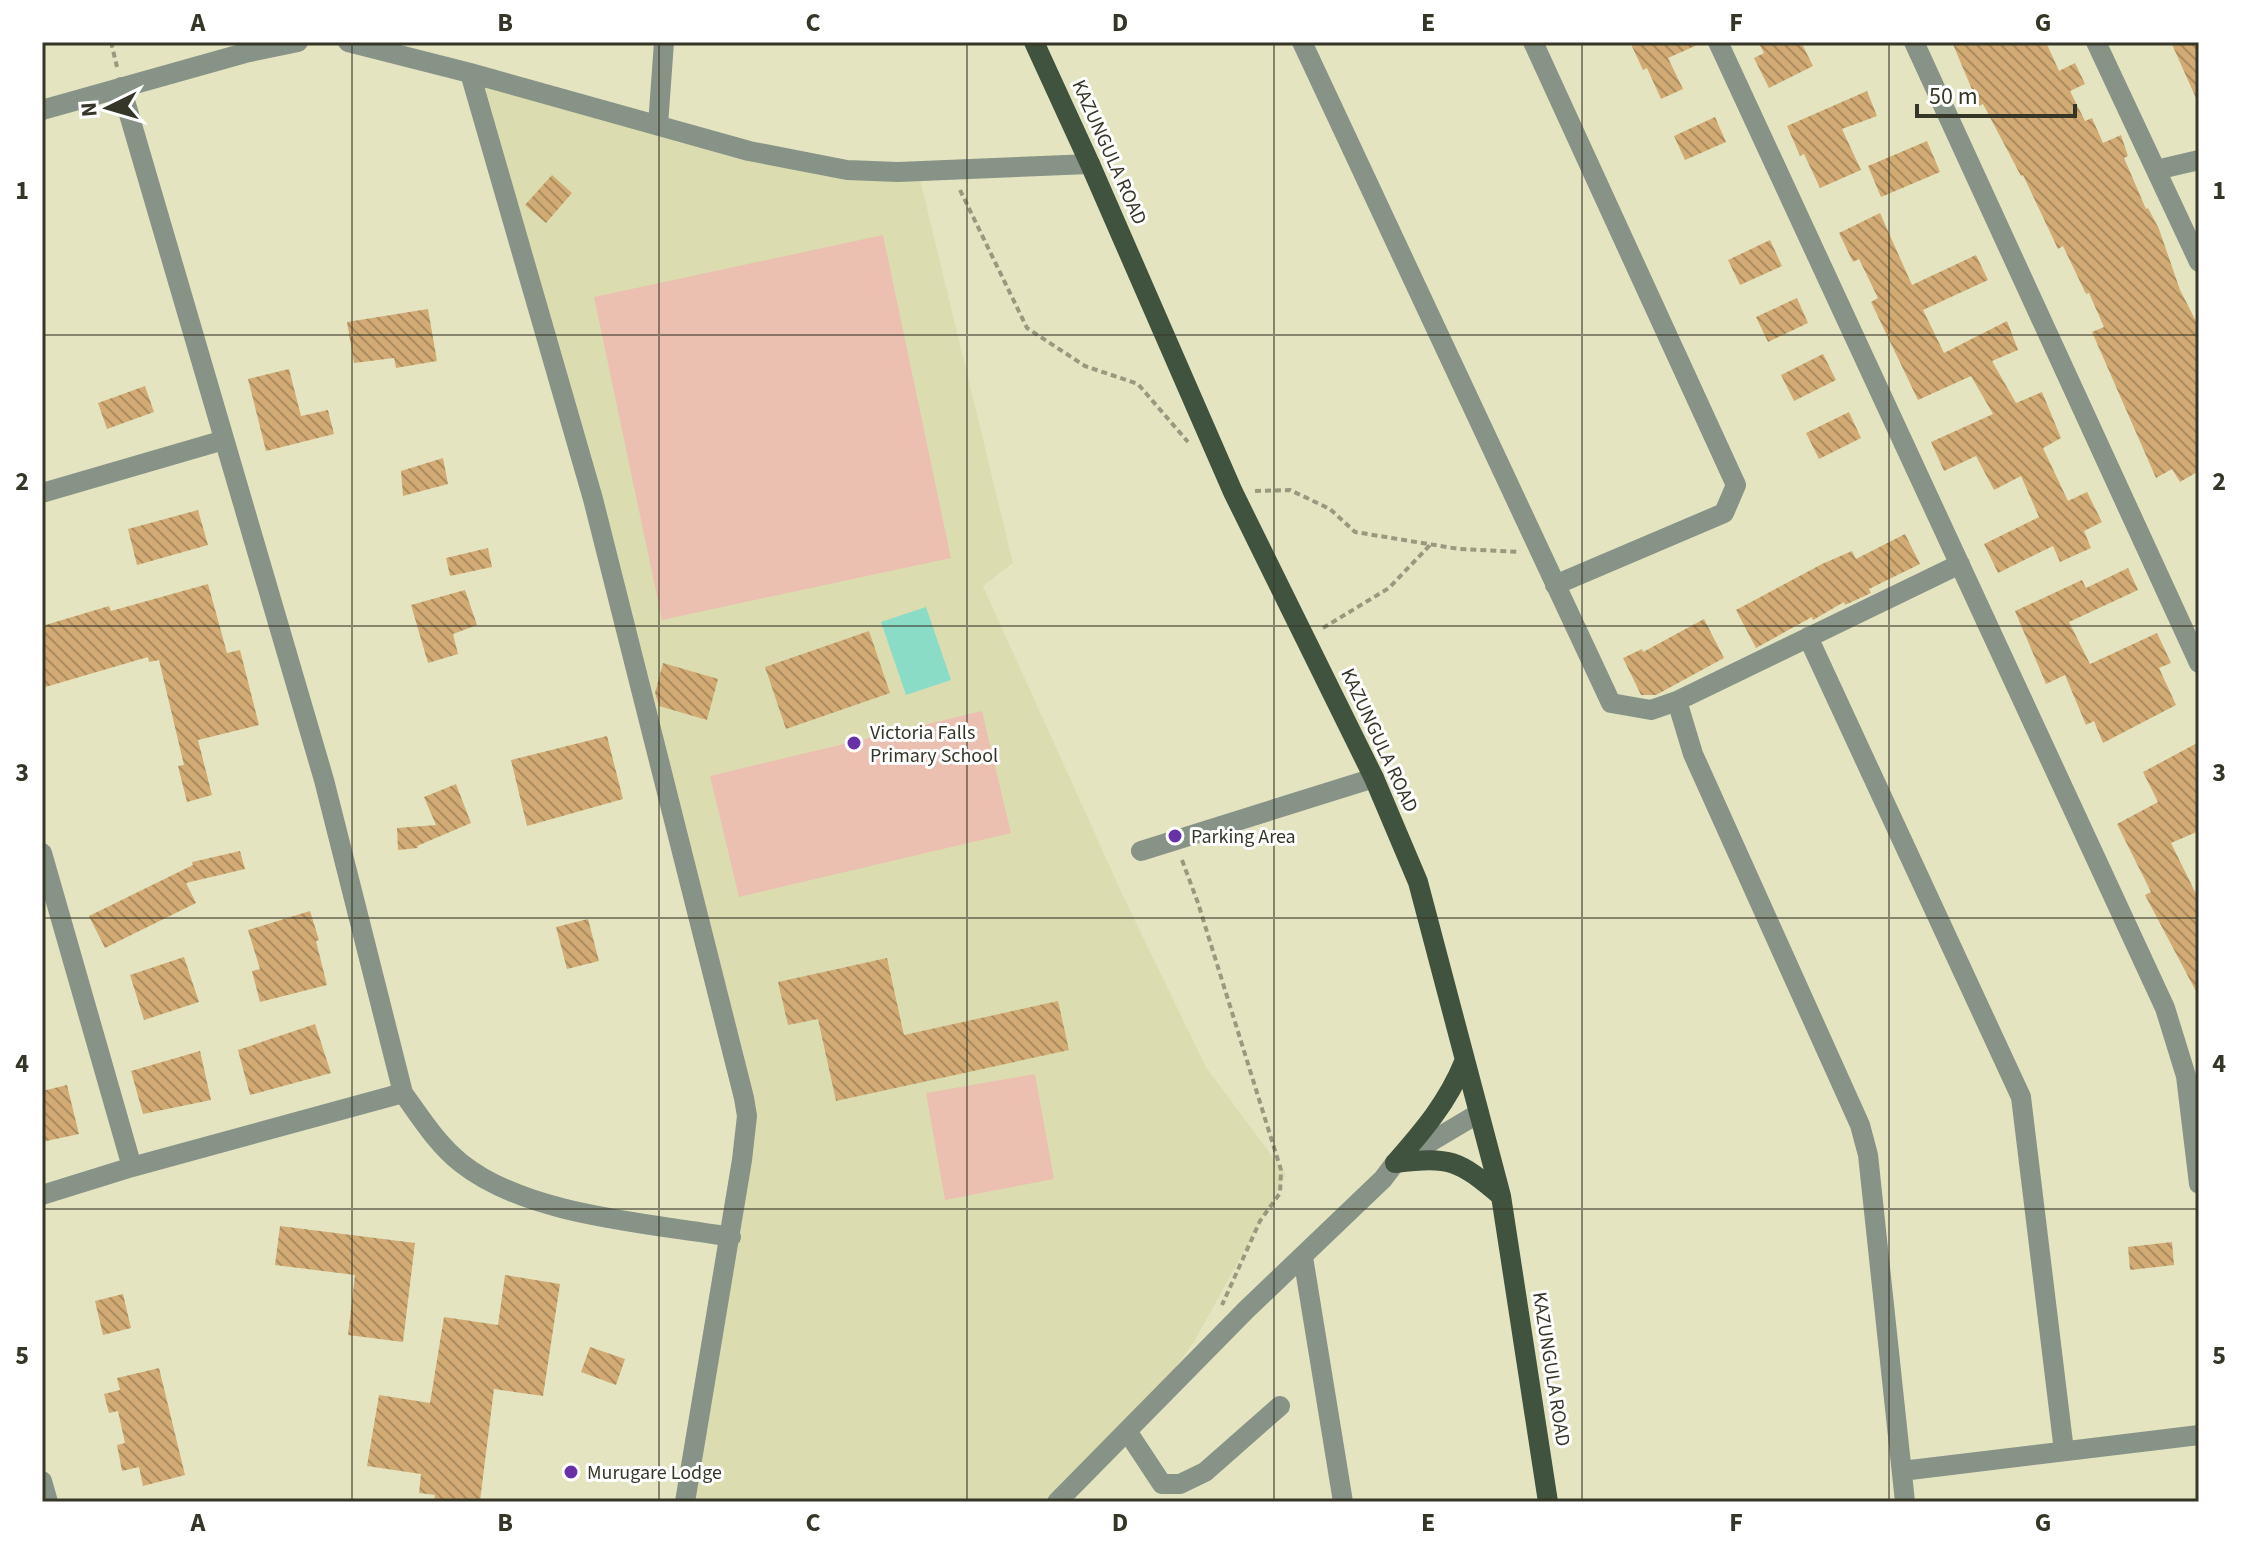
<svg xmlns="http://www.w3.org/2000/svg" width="2241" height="1544" font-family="'Source Sans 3',sans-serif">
	<defs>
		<pattern id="building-back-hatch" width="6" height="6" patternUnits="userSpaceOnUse" patternTransform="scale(2)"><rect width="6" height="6" fill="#d2ab74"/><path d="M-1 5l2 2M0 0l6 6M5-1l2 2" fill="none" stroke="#ab8c5f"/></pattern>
	</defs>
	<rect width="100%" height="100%" fill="#e4e5c0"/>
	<path fill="#dbddb0" d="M470 73 749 151 918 171 1013 563 983 586 1125 900 1206 1067 1286 1175 1195 1340 1155 1398 1065 1502H685L747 1116Z"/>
	<path fill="#ebc0b0" d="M883 235 951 558 662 620 594 297Z
		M982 711 1011 833 739 897 710 776Z
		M1035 1074 1054 1179 945 1200 926 1093Z"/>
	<path fill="#8bdcc7" d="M926 607 951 680 906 695 881 622Z"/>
	<path fill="url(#building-back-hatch)" d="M1630 42H1704L1668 58 1683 89 1661 99 1647 68 1643 70Z
		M1758 42H1801L1813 66 1769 88 1754 58 1764 53Z
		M1952 42H2046L2059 71 2075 63 2085 84 2070 91 2085 121 2092 118 2103 143 2121 135 2128 156 2124 158 2146 209 2148 208 2159 229 2180 290 2199 327V471L2180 482 2172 469 2156 478 2092 332 2104 327 2089 293 2086 294 2063 246 2058 249 2023 175 2021 176 1983 104 1979 106Z
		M2171 42H2199V105Z
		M1867 91 1877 116 1842 129 1861 170 1820 188 1804 154 1800 156 1787 126Z
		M1715 117 1726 142 1685 160 1674 136Z
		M1927 141 1940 172 1881 197 1868 166Z
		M552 175 572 193 546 223 525 205Z
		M1880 213 1912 285 1976 255 1988 280 1923 310 1944 353 2007 321 2018 350 1992 361 2016 403 2042 392 2061 438 2043 448 2068 501 2087 492 2102 522 2084 531 2091 548 2060 562 2053 546 1998 573 1984 544 2039 517 2021 476 1994 490 1976 456 1944 471 1931 442 1993 414 1971 376 1918 400 1871 302 1878 298 1859 259 1853 262 1839 233Z
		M1770 240 1782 266 1740 285 1728 260Z
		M1797 298 1808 323 1768 342 1756 317Z
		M428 309 437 361 396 368 394 358 354 363 347 322Z
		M1823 354 1836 380 1794 401 1781 375Z
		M289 369 301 416 328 410 334 434 266 451 248 379Z
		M145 386 154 412 107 429 98 403Z
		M1849 412 1861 438 1819 459 1806 433Z
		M443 458 448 484 403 496 401 471Z
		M198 510 208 545 137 565 128 529Z
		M1905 534 1920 564 1869 589 1871 593 1845 605 1844 602 1813 620 1812 617 1756 648 1736 610 1822 564 1852 551 1856 559Z
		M488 548 492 567 450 576 446 558Z
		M2128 568 2138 590 2069 622 2090 664 2157 633 2171 663 2159 668 2176 705 2103 743 2094 721 2086 725 2065 675 2046 684 2015 611 2082 580 2086 588Z
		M208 584 227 653 240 650 259 725 198 740 212 795 187 802 178 766 184 765 159 660 149 662 148 657 42 688V626L109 606 111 611Z
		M465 590 477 625 453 634 458 654 428 663 411 605Z
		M1704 619 1724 658 1656 695H1641L1623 658 1642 649 1643 652Z
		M869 631 890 693 786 729 765 667Z
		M663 663 718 679 707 720 659 706 655 693Z
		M607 736 623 799 527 826 511 760Z
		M2199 742V831L2171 843 2199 900V997L2145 895 2151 892 2117 824 2158 802 2143 772Z
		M456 784 471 823 417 846 418 848 398 850 397 828 436 825 424 797Z
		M240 851 245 869 186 883 196 903 105 948 89 916 193 865 192 862Z
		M310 911 319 940 316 941 327 985 260 1002 252 971 260 969 248 930Z
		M588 919 599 961 567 969 556 927Z
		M184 957 199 1002 144 1020 130 975Z
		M887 958 904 1035 1058 1001 1069 1050 836 1101 818 1019 788 1025 778 982Z
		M315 1024 331 1073 250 1095 238 1050Z
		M200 1051 211 1100 143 1114 131 1071Z
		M67 1085 79 1134 42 1142V1091Z
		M280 1226 415 1243 403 1342 348 1335 355 1275 275 1265Z
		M2172 1242 2174 1265 2130 1270 2128 1247Z
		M505 1275 560 1284 543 1396 494 1389 480 1501 434 1502 435 1495 419 1493 421 1474 367 1466 379 1395 430 1403 444 1317 498 1325Z
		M123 1294 131 1328 103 1335 95 1301Z
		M590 1347 625 1359 616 1385 581 1372Z
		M159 1368 185 1475 143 1486 139 1467 122 1471 117 1445 125 1443 118 1411 109 1413 104 1394 120 1390 117 1378Z"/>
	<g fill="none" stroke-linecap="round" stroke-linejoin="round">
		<path stroke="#98997e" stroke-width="4" stroke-dasharray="6 4" stroke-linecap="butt" d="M111 42 117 67
			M960 190 1027 328 1085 366 1138 384 1188 442
			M1255 491 1290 490 1330 509 1355 532 1459 549 1519 552
			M1323 628 1389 588 1431 544
			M1182 860 1198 903 1281 1170 1280 1193 1260 1221 1222 1305"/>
		<path stroke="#889387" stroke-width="20" d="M348 42 470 73 593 499 744 1098 747 1116 742 1160 685 1502
			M1302 42 1611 703 1651 710 1677 701 1960 564
			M1533 42 1736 485 1724 513 1555 585
			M1718 42 2165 1008 2186 1076 2199 1184
			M1914 42 2199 663
			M2096 42 2199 262
			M470 73 749 151 847 170 898 172 1090 164
			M121 87 324 780 403 1093
			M42 110 245 53 298 42
			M658 125 664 42
			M2156 170 2199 160
			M42 493 224 440
			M1808 637 2021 1097 2064 1451
			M1677 701 1693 754 1860 1125 1868 1155 1905 1502
			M1141 851 1374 778
			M42 853 132 1167
			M42 1195 132 1167 403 1093C421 1118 437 1144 461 1163 527 1216 649 1223 731 1237
			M1303 1257 1343 1502
			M1127 1431 1162 1484H1180L1205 1472 1280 1406
			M1902 1471 2199 1435
			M42 1481 48 1502
			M1057 1502 1246 1310 1383 1179 1395 1163 1479 1113"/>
		<path stroke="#40533e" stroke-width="20" d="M1034 42 1090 164 1233 492 1374 778 1418 882 1501 1196 1548 1502
			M1395 1163C1423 1131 1448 1102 1464 1062
			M1395 1163C1451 1156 1458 1160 1501 1196"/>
	</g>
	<path fill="none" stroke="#363628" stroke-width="2" stroke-opacity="0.55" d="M352 42V1502M659 42V1502M967 42V1502M1274 42V1502M1582 42V1502M1889 42V1502M42 335H2199M42 626H2199M42 918H2199M42 1209H2199"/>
	<g fill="#6831a8" stroke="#fff" stroke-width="3">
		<circle cx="854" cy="743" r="8"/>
		<circle cx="1175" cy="836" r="8"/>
		<circle cx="571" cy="1472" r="8"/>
	</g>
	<g text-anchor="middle" stroke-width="6" stroke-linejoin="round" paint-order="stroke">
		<g font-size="20" fill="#363628" stroke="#fff">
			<text transform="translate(1110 152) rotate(66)" y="7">KAZUNGULA ROAD</text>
			<text transform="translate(1380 740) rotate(65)" y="7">KAZUNGULA ROAD</text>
			<text transform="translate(1552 1369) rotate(81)" y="7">KAZUNGULA ROAD</text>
		</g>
		<g font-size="20" fill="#363628" stroke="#fff" text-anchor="start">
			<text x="870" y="739">Victoria Falls<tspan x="870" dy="23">Primary School</tspan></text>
			<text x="1191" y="843">Parking Area</text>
			<text x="587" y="1479">Murugare Lodge</text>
		</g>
	</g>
	<rect width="2241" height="1544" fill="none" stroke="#ffffff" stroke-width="88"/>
	<g transform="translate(108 108) rotate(265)" stroke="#ffffff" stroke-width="6" paint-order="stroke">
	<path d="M0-6L14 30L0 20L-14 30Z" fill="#363628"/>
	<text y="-12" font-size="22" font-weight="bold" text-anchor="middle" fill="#363628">N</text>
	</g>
	<path d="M1917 104v12h158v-12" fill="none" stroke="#363628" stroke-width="4"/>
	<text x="1929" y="104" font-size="24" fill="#363628" stroke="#ffffff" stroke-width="6" paint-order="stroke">50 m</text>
	<rect x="44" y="44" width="2153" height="1456" fill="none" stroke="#363628" stroke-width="3"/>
	<g font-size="26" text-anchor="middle" font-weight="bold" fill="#363628">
		<text x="198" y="31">A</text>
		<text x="505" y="31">B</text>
		<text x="813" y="31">C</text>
		<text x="1120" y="31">D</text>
		<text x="1428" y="31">E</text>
		<text x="1736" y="31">F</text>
		<text x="2043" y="31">G</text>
		<text x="22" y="199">1</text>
		<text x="2219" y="199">1</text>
		<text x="22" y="490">2</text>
		<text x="2219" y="490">2</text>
		<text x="22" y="781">3</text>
		<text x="2219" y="781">3</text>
		<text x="22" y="1072">4</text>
		<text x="2219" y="1072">4</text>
		<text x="22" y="1364">5</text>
		<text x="2219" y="1364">5</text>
		<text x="198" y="1531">A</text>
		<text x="505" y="1531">B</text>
		<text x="813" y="1531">C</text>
		<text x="1120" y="1531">D</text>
		<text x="1428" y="1531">E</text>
		<text x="1736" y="1531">F</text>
		<text x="2043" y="1531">G</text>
	</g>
</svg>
